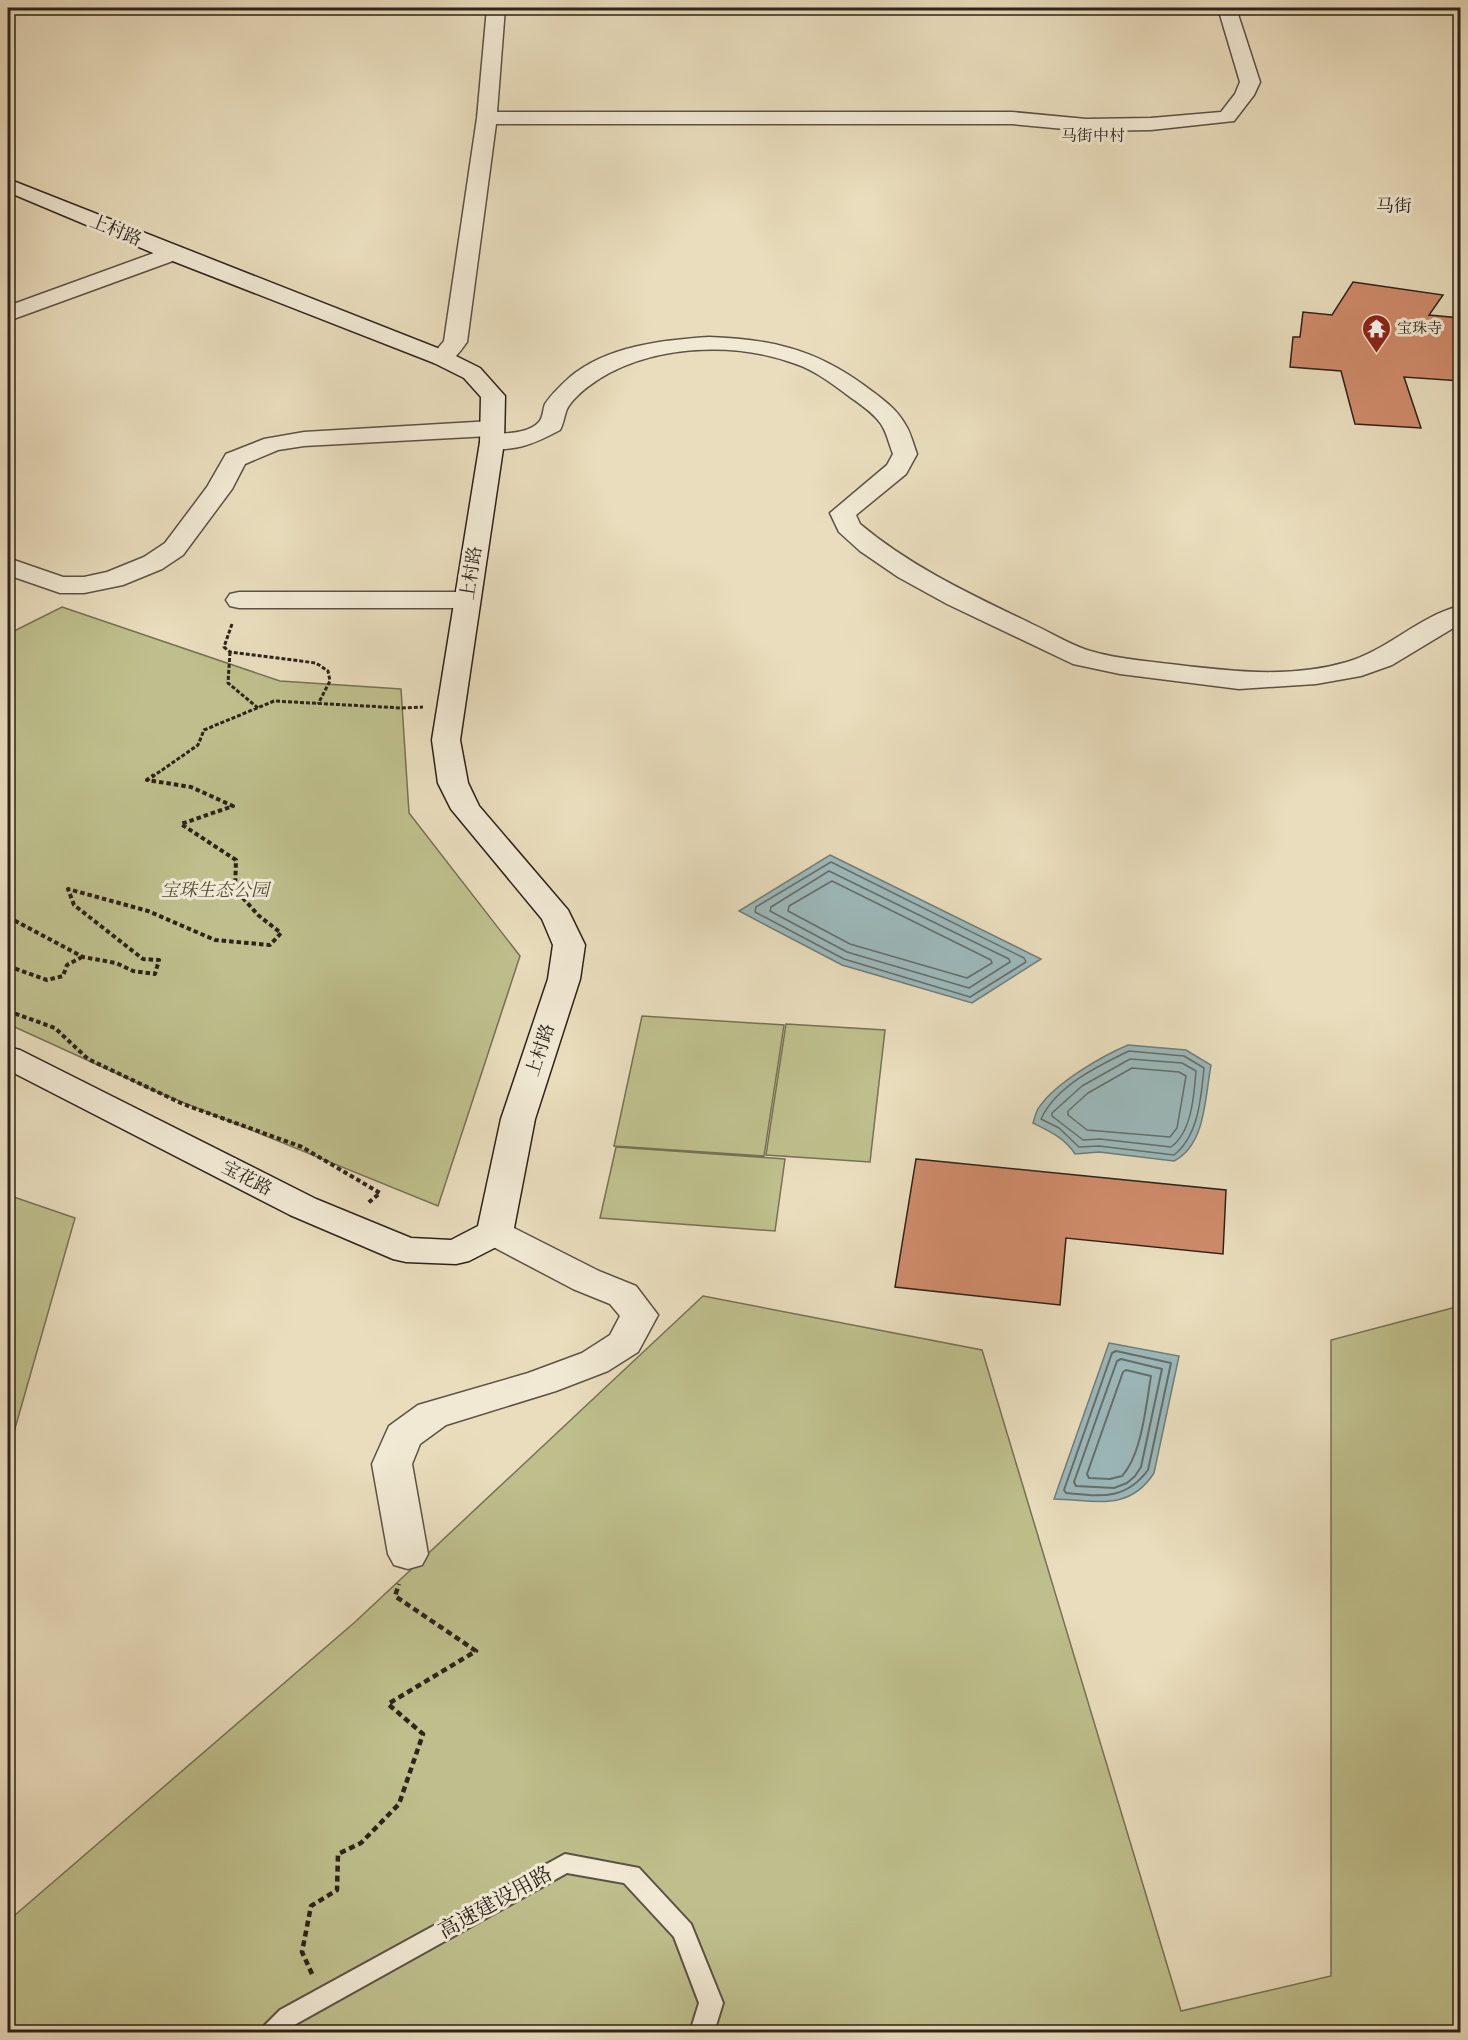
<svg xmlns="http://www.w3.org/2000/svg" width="1468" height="2040" font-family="'IM FELL French Canon','Noto Serif SC',serif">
	<rect width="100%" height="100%" fill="#e9ddbd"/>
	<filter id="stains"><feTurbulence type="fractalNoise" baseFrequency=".00333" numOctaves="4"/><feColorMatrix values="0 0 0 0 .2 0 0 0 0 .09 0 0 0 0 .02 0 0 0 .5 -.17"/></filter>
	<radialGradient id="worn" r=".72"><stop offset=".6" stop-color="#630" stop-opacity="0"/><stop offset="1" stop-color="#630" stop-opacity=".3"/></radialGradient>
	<path fill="#bebf8c" stroke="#767154" stroke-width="1.5" d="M62 607 280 681 401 689 409 813 520 956 438 1206 155 1091 8 1024V634Z
		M642 1016 784 1025 764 1156 614 1146Z
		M786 1024 885 1030 870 1162 766 1155Z
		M616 1147 785 1159 775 1231 600 1218Z
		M8 1195 75 1218 8 1453Z
		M703 1296 982 1350 1181 2011 1331 1976V1340L1460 1306V2032H8V1921L355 1622Z"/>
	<path fill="#9cb9bb" stroke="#707d7b" stroke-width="1.5" d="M830 855 1041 959 972 1003 842 965 739 911Z
		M1128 1045 1186 1050 1211 1065C1205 1096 1206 1145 1174 1161L1099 1152 1075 1154C1065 1138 1049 1131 1033 1123 1035 1117 1036 1110 1040 1106 1057 1082 1102 1056 1128 1045Z
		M1109 1343 1179 1356 1154 1473C1129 1512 1095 1500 1054 1499Z"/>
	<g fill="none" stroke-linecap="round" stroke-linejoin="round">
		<path stroke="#646e6b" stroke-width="1.5" d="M831 862 1024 958 1026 962 970 997 844 959 755 912 756 907Z
			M829 871 1009 959 1010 962 969 988 847 952 770 911 771 907Z
			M832 881 991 960 992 963 967 978 850 944 788 911 789 906Z
			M1129 1051 1184 1056 1204 1068C1201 1097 1199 1135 1174 1155L1099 1146 1079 1147 1059 1128 1041 1119C1056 1086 1098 1066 1129 1051Z
			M1130 1059 1182 1063 1196 1071C1194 1095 1192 1132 1171 1147L1100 1139 1083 1140 1052 1116V1113L1082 1086Z
			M1132 1068 1179 1072 1186 1076 1177 1128 1170 1137 1087 1130 1068 1115V1111L1088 1093Z"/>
		<path stroke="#646e6b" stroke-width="2" d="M1116 1351 1171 1363 1148 1470C1125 1501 1100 1496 1066 1493L1064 1490 1112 1353Z
			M1121 1359 1162 1369 1141 1467 1135 1476 1127 1483 1114 1488 1076 1486 1074 1482 1117 1361Z
			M1126 1370 1151 1376C1146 1405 1142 1454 1122 1476L1110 1479 1089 1478 1087 1474 1123 1372Z"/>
	</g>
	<path fill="#cf8b6b" stroke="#2d231b" stroke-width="1.5" d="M1353 282 1443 295 1429 315 1461 318V381L1404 377 1421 428 1355 424 1341 371 1290 367 1293 337H1300L1303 312 1332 315Z
		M916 1159 1226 1190 1223 1254 1066 1238 1060 1305 895 1287Z"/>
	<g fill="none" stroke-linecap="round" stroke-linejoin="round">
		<defs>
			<path id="lane" d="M565 1854 639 1868 691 1924 723 2003 714 2032H690L699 2003 674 1937 624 1883 567 1873 296 2024 288 2032H261L265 2025 280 2010Z"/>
			<path id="street" d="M487 8H505L497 112H1012L1086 119 1151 118 1221 112 1235 94 1240 82 1218 8H1236L1260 82 1254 95 1234 121 1151 130 1086 131 1012 124H496L467 342C457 355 451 367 434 363L430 358 444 341 477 118Z
				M173 246 181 248 184 253 181 258 8 321V306Z
				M709 337C770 339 815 349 865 386 880 397 896 408 905 424 911 433 913 444 917 454L906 474 856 515 860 524C911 567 972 595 1032 624 1052 633 1073 647 1094 652 1119 659 1145 661 1170 664 1228 671 1289 679 1347 662 1388 650 1419 616 1460 606V624L1392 665 1361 676 1316 684 1239 689 1120 674 1073 664 947 604 898 577 860 551 839 532 830 513 887 465 893 454C889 444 887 433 881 424 873 412 858 403 846 394 831 383 814 370 796 364 732 340 644 345 589 386 582 391 571 401 567 409 564 416 564 423 560 430 536 443 511 454 483 447L480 442 483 437 489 436 304 446 278 450 245 464 232 489 183 555 162 569 123 585 84 593H60L8 575V558L63 577H84L107 572 144 557 165 543 207 487 226 454 264 439 304 432 492 421 501 423 504 428 501 433 496 434C510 433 529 433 539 422 543 418 543 409 545 404 551 395 561 385 570 377 607 346 663 340 709 337Z
				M239 592H466L475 594 479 600 475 606 466 608H239L230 606 226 600 230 594Z
				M495 1221 508 1225 599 1271 636 1286 658 1315 638 1352 608 1371 556 1391 446 1425 420 1444 412 1464 428 1554 422 1565 408 1569 394 1565 388 1554 372 1464 389 1426 418 1405 528 1373 582 1353 610 1335 620 1316 610 1304 573 1289 482 1241 477 1233 482 1225Z"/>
			<path id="secondary" d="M8 179 450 353 480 368 505 396 504 442 460 740 468 783 479 806 568 910 585 945 580 979 535 1119 513 1233 508 1241 469 1261 456 1264 406 1262 393 1259 290 1215 8 1070V1047L20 1050 316 1199 411 1238 451 1240 478 1226 501 1119 548 979 553 945 542 919 451 809 438 783 432 740 480 442 481 397 464 378 434 363 165 258 8 192Z"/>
		</defs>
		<use href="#lane" stroke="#5c5244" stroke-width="4"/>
		<use href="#street" stroke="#5c5244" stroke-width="3"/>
		<use href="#secondary" stroke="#2d231b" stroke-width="3"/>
		<path stroke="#2d231b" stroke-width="3" stroke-dasharray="4 2" stroke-linecap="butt" d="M232 624 224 647 230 652 316 663 328 671 330 681 318 704
			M230 652 228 683 258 708
			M152 777 198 745 204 730 274 701 402 708 423 707"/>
		<path stroke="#2d231b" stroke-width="4" stroke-dasharray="4.5 3" stroke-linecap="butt" d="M8 917 83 957 116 963 133 971 155 974 159 960 143 959 74 905 68 889 148 911 215 940 270 945 281 933 258 915 235 889 236 860 181 824 233 806 191 787 147 780 154 775
			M8 966 47 980 63 976 67 965 82 957
			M8 1011 55 1028 88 1059 183 1104 302 1147 380 1193 368 1203"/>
		<path stroke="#2d231b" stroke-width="4.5" stroke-dasharray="6 4" stroke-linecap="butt" d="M312 1974 302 1952 311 1906 337 1890 338 1854 361 1843 399 1804 423 1734 388 1704 476 1651 395 1596 399 1584"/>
		<use href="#lane" fill="#f1e9d4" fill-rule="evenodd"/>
		<use href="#street" fill="#f1e9d4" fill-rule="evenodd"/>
		<use href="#secondary" fill="#f1e9d4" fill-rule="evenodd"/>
	</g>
	<defs>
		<symbol id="temple-pin" viewBox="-11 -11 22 30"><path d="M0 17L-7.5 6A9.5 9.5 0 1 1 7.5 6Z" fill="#8f2418" stroke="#f1e9d4"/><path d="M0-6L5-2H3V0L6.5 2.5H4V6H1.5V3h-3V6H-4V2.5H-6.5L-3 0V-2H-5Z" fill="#fff"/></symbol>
	</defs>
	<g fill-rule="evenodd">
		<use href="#temple-pin" x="1360" y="312" width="33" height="45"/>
	</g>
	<g text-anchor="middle" stroke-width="6" stroke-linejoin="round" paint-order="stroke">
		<g font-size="15" fill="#2d231b" stroke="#f1e9d4" text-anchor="start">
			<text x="1397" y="333">宝珠寺</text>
		</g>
		<g font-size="16" fill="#2d231b" stroke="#f1e9d4">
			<text x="1093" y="141">马街中村</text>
		</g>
		<g font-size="18" fill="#2d231b" stroke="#f1e9d4">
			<text x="1394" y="212">马街</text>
		</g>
		<g font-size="18" fill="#2d231b" stroke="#f1e9d4">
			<text transform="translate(116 230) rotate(22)" y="6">上村路</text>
			<text transform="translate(471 573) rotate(-81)" y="6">上村路</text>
			<text transform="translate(540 1050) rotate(-72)" y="6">上村路</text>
			<text transform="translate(247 1178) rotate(27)" y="6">宝花路</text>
		</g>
		<g font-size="18" font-style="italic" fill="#514a37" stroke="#f1e9d4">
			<text x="215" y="896">宝珠生态公园</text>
		</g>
		<g font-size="21" fill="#2d231b" stroke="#f1e9d4">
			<text transform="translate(495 1902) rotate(-29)" y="7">高速建设用路</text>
		</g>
	</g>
	<rect width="1468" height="2040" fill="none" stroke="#e9ddbd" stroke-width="30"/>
	<rect x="9" y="9" width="1450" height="2022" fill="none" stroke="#2d231b" stroke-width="3"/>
	<rect x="15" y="15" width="1438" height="2010" fill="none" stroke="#2d231b" stroke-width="1.5"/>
	<rect width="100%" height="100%" filter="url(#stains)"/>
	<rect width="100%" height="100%" fill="url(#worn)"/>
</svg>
